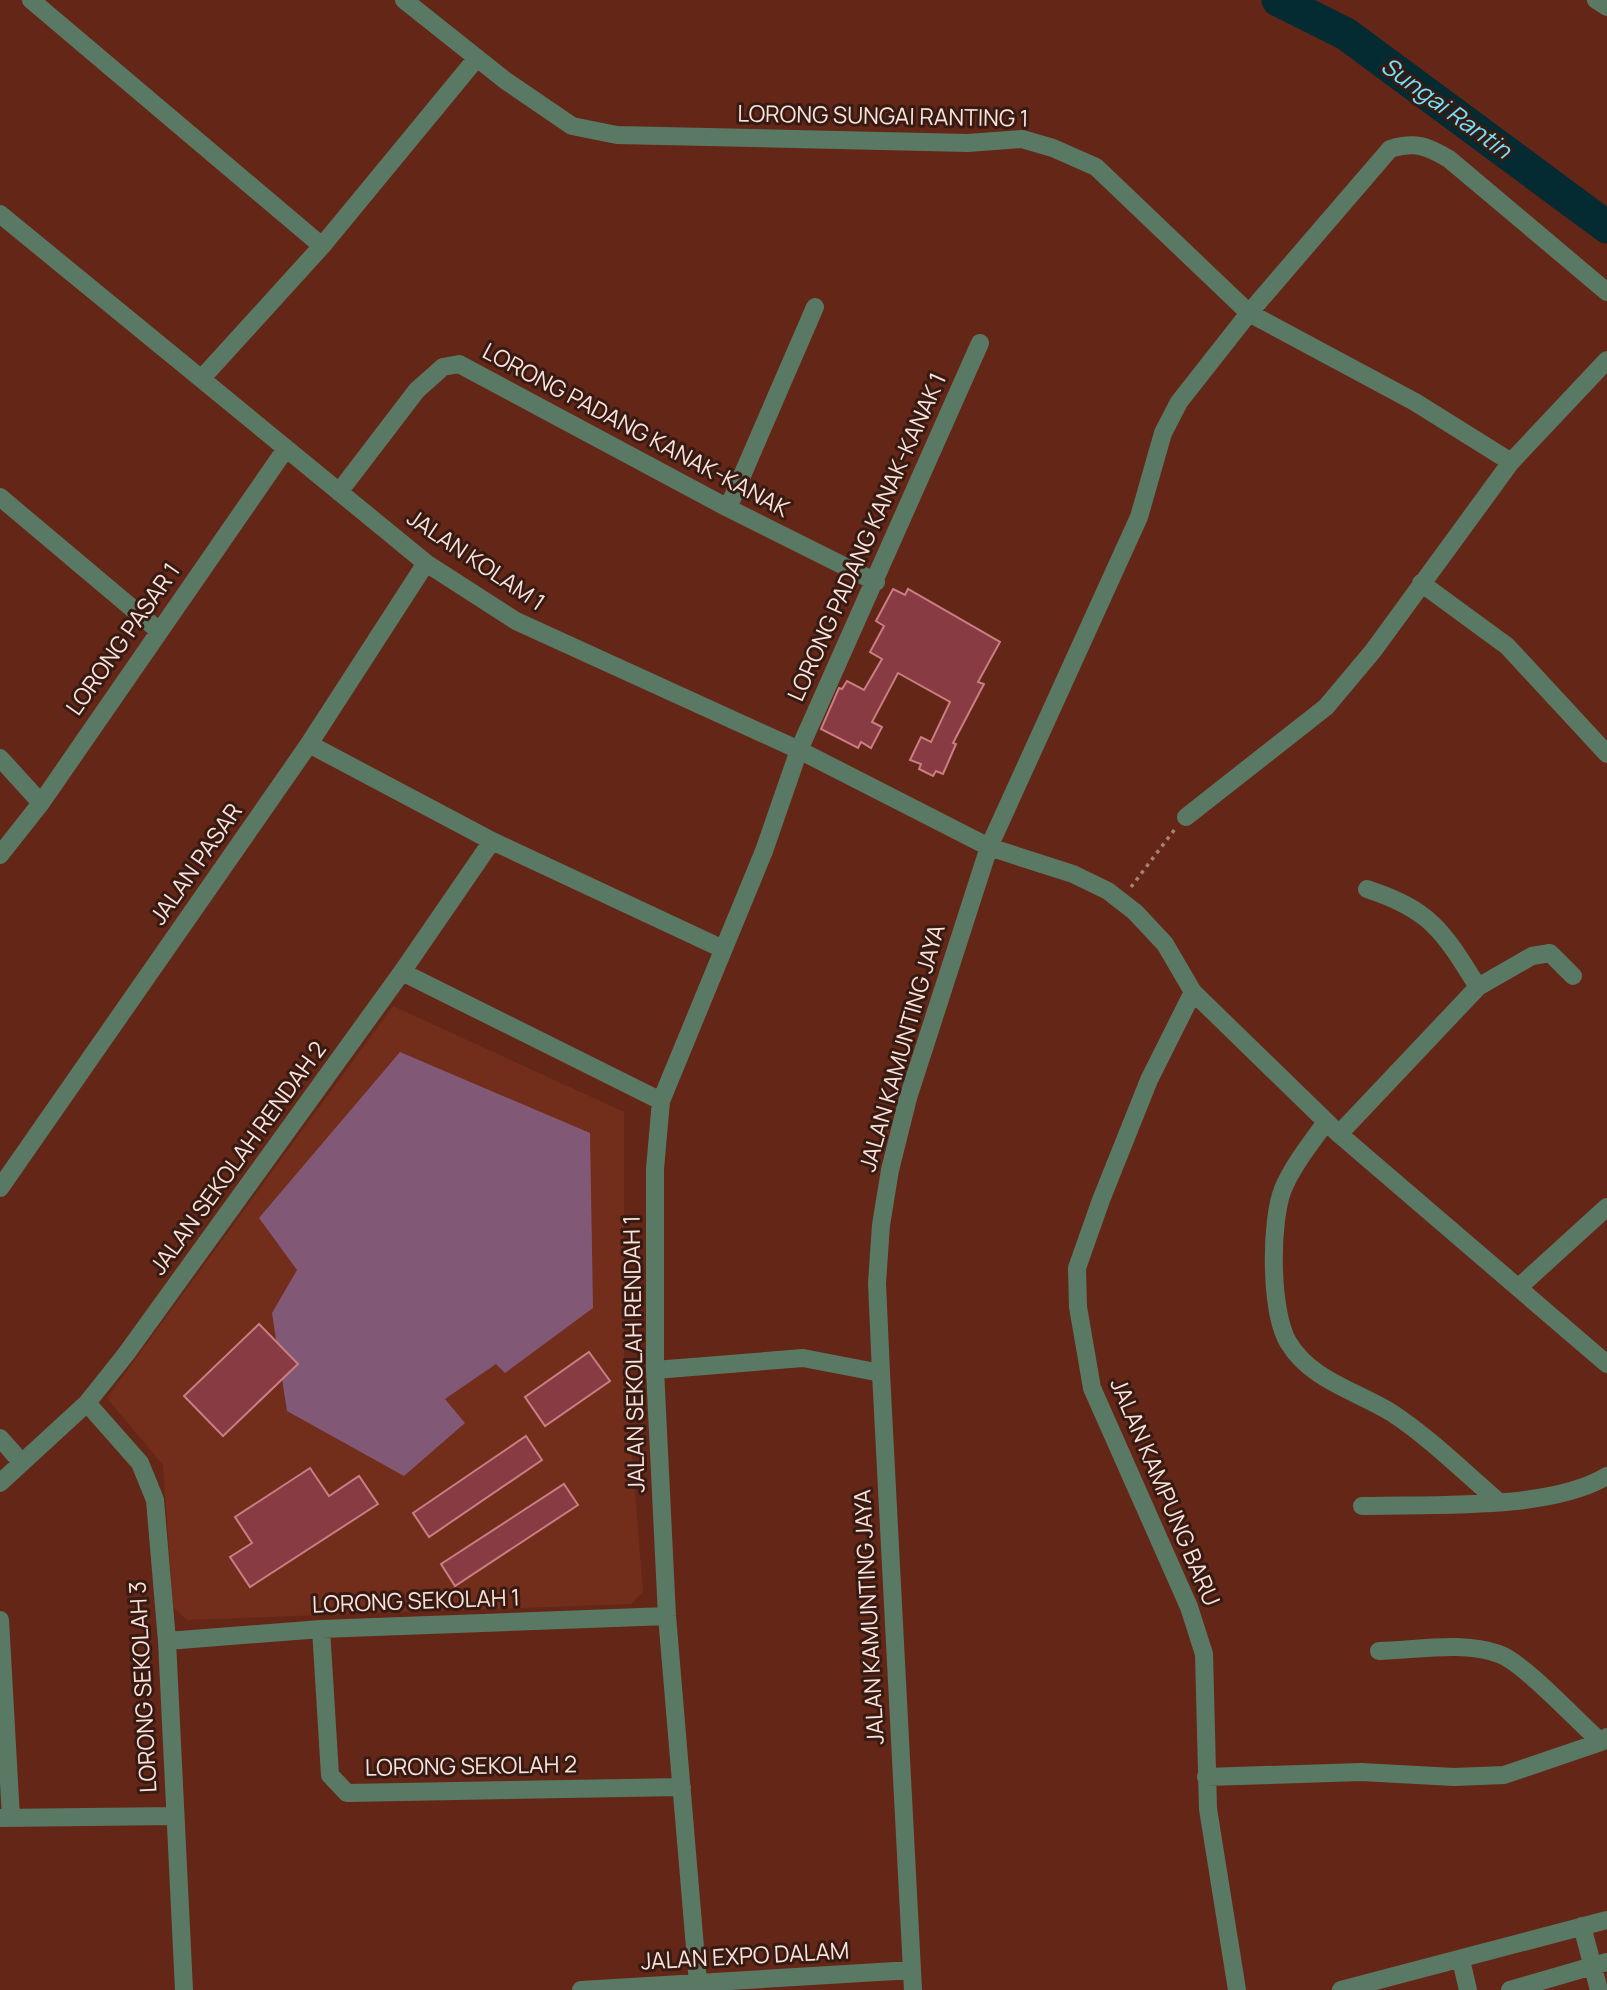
<svg xmlns="http://www.w3.org/2000/svg" width="1607" height="1990" font-family="Manrope,sans-serif">
	<rect width="100%" height="100%" fill="#642717"/>
	<path fill="#732d1b" d="M393 1006 624 1112V1354L643 1592 631 1604 187 1620 173 1607 163 1465 107 1398Z"/>
	<path fill="#815977" d="M400 1052 590 1133 593 1308 505 1373 496 1364 445 1399 465 1423 404 1476 287 1411 272 1313 297 1270 259 1218Z"/>
	<g fill="none" stroke-linecap="round" stroke-linejoin="round">
		<path stroke="#042a32" stroke-width="33" d="M1278 0 1346 34 1607 227"/>
	</g>
	<path fill="#893b43" stroke="#c97e83" stroke-width="2" d="M893 589 905 595 908 589 1000 642 978 682 984 684 953 743 956 744 943 774 936 771 933 776 919 769 921 764 910 760 921 737 931 742 950 702 898 673 872 722 882 727 871 748 861 742 858 748 821 729 839 688 842 689 847 681 864 690 882 659 870 652 884 626 876 621Z
		M259 1324 298 1364 223 1436 184 1396Z
		M589 1352 610 1381 545 1426 525 1397Z
		M526 1436 542 1460 429 1537 413 1513Z
		M310 1468 329 1496 359 1476 378 1504 250 1587 230 1557 252 1543 235 1517Z
		M564 1484 578 1505 455 1586 441 1564Z"/>
	<g fill="none" stroke-linecap="round" stroke-linejoin="round">
		<path stroke="#ab8074" stroke-width="3.5" stroke-dasharray="3.5 5" stroke-linecap="butt" d="M1131 887 1175 829"/>
		<path stroke="#5a7965" stroke-width="18" d="M31 0 322 246
			M404 0 506 81 572 126 617 135 968 143 1022 139 1053 148 1096 167 1249 313 1415 402 1511 462
			M1596 0 1607 7
			M0 214 426 563 516 621 799 750 989 847 1073 874 1108 891 1135 912 1165 944 1193 992 1339 1134 1607 1364
			M202 378 322 246 476 59
			M339 492 417 390 443 367 459 364 728 508 876 582
			M0 497 158 630
			M728 508 815 307
			M1421 583 1507 646 1607 754
			M309 744 492 841 723 949
			M0 758 41 803
			M1186 817 1326 707 1373 651 1511 462 1607 360
			M0 855 41 803 285 450
			M1367 889C1431 910 1443 931 1478 987
			M402 972 661 1101
			M1193 992 1149 1080 1101 1200 1077 1268 1078 1307 1092 1388 1189 1607 1204 1654 1208 1809 1237 1990
			M1326 1122C1311 1143 1293 1165 1283 1189 1270 1222 1270 1311 1288 1342 1310 1380 1357 1391 1392 1413 1430 1438 1464 1472 1499 1502
			M1339 1134 1478 987 1532 956 1550 953 1573 976
			M0 1188 309 744 426 563
			M1519 1287 1607 1207
			M655 1370 803 1358 881 1373
			M87 1403 140 1463 155 1500 167 1641 184 1990
			M0 1438 22 1463
			M0 1483 87 1403 126 1354 402 972 492 841
			M1362 1506C1430 1504 1549 1511 1607 1476
			M0 1620 11 1818
			M321 1629 330 1775 347 1793 682 1787
			M167 1641 321 1629 667 1616
			M1379 1651C1417 1650 1463 1641 1499 1654 1523 1662 1578 1722 1601 1742
			M1206 1777 1361 1772 1454 1777 1504 1775 1601 1742 1607 1737
			M0 1818 174 1816
			M1582 1926 1599 1990
			M1461 1960 1468 1990
			M698 1983 667 1616 655 1370V1169L661 1101 764 851 799 750 980 343
			M581 1990 912 1970
			M913 1990 881 1373 877 1283 881 1225 890 1170 908 1098 989 847 1139 517 1163 433 1179 402 1249 313 1390 149C1415 141 1427 146 1449 159L1607 292
			M1341 1990 1607 1920
			M1510 1990 1607 1962"/>
	</g>
	<g text-anchor="middle" stroke-width="6" stroke-linejoin="round" paint-order="stroke">
		<g font-size="23" fill="#fae2dc" stroke="#371b13">
			<text transform="translate(883 116) rotate(1)" y="8">LORONG SUNGAI RANTING 1</text>
			<text transform="translate(636 430) rotate(28)" y="8">LORONG PADANG KANAK-KANAK</text>
			<text transform="translate(867 537) rotate(-66)" y="8">LORONG PADANG KANAK-KANAK 1</text>
			<text transform="translate(476 560) rotate(34)" y="8">JALAN KOLAM 1</text>
			<text transform="translate(123 639) rotate(-55)" y="8">LORONG PASAR 1</text>
			<text transform="translate(196 864) rotate(-55)" y="8">JALAN PASAR</text>
			<text transform="translate(902 1048) rotate(-74)" y="8">JALAN KAMUNTING JAYA</text>
			<text transform="translate(238 1158) rotate(-54)" y="8">JALAN SEKOLAH RENDAH 2</text>
			<text transform="translate(634 1354) rotate(-91)" y="8">JALAN SEKOLAH RENDAH 1</text>
			<text transform="translate(1165 1492) rotate(67)" y="8">JALAN KAMPUNG BARU</text>
			<text transform="translate(416 1601) rotate(-2)" y="8">LORONG SEKOLAH 1</text>
			<text transform="translate(869 1617) rotate(-93)" y="8">JALAN KAMUNTING JAYA</text>
			<text transform="translate(143 1687) rotate(-93)" y="8">LORONG SEKOLAH 3</text>
			<text transform="translate(471 1766) rotate(-1)" y="8">LORONG SEKOLAH 2</text>
			<text transform="translate(745 1956) rotate(-3)" y="8">JALAN EXPO DALAM</text>
		</g>
		<g font-size="24" font-style="italic" fill="#71e3fe" stroke="#371b13">
			<text transform="translate(1446 108) rotate(36)" y="8">Sungai Rantin</text>
		</g>
	</g>
</svg>
